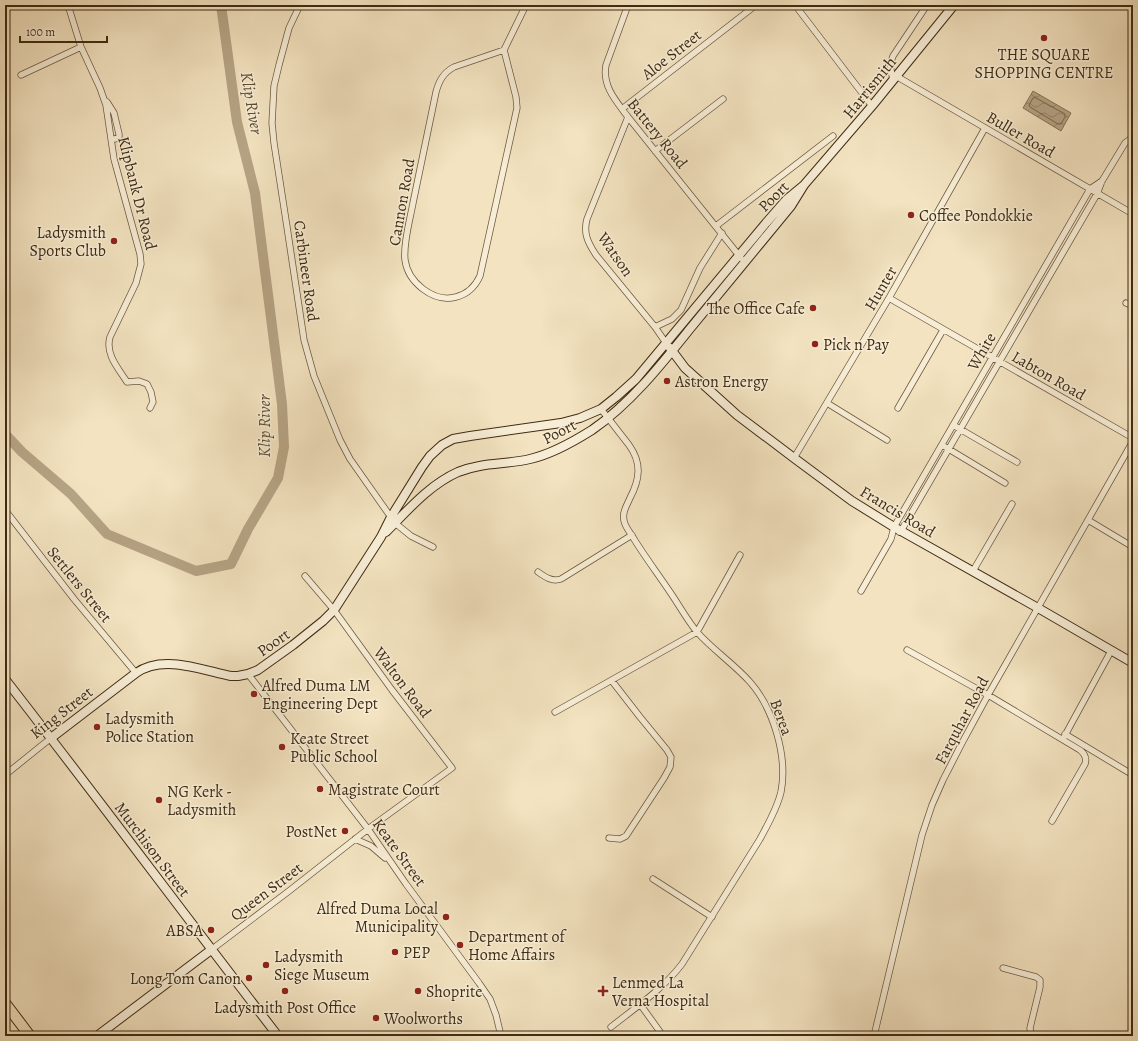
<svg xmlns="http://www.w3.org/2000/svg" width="1138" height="1041" font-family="Alegreya,serif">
	<defs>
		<pattern id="water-waves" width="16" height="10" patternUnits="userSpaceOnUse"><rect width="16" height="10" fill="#b6a485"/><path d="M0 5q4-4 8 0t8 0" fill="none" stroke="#95866b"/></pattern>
	</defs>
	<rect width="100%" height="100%" fill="#f3e3c0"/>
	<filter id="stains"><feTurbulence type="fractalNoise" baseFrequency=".005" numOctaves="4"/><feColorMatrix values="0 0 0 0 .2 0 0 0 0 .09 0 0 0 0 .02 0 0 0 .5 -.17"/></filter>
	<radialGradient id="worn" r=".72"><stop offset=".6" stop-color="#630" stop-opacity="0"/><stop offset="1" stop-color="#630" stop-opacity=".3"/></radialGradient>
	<path fill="url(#water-waves)" stroke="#867457" d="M1033 91 1071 113 1061 131 1023 108Z"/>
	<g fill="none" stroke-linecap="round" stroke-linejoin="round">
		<path stroke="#7a684c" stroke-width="1" d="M1036 98 1065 114V117L1061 124H1058L1030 107 1029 105 1033 98Z"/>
		<path stroke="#b6a485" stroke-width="10" d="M5 434 22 452 71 494 107 534 196 571 231 564 248 529 278 478 284 447 282 404 255 193 237 122 221 5"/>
		<defs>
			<path id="street" d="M68 5 81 47 100 88 106 105 114 159 140 254 141 264 136 283 110 337C105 354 118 368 127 382L139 381 147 384 151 392 153 402 150 408
				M300 5 289 28 279 65 274 86 272 123 274 143 287 227 304 340 314 376 340 440 350 459 395 523 411 536 433 547
				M628 5 606 65C602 86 616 101 628 117L741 258
				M795 5 872 106
				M504 50 454 67C443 73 439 81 436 92 428 129 421 166 413 203 410 220 403 243 405 260 408 282 433 303 456 297 468 294 475 287 480 276L517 108 516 97 504 50 526 5
				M21 75 81 47
				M896 76 1133 214
				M893 80 890 65 893 56 927 5
				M107 102 114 113 119 134V137L115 139H111
				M622 109 756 5
				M628 117 587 219C583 233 588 243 596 255L655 327 666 343
				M655 151 723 99
				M716 226 833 136
				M889 298 1133 438
				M1126 303 1133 306
				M655 327 672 319 681 310 700 268 722 233
				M827 403 887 440
				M898 408 943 330
				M601 409 629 445C642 463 640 479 630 498 626 507 621 514 625 524 627 529 631 534 634 539 645 557 658 574 670 592 679 605 687 620 697 632 713 650 734 664 750 682 773 708 788 756 781 792 777 809 768 824 760 839L682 964C663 989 635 1008 611 1027
				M953 425 1017 462
				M942 445 1005 483
				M794 458 889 298 985 128
				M5 510 74 599 136 673
				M1088 520 1133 547
				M899 532 901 531 1097 194 1102 181 1125 143 1129 140 1133 138
				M973 571 1012 504
				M538 572C545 577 552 582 561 579L632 535
				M861 591 891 539 894 527 1090 189 1102 181
				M907 650 988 695 1080 750C1085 754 1087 758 1085 764L1052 821
				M248 674 368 829 406 884 479 983 490 999 496 1015 501 1036
				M555 712 697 632 740 555
				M1065 734 1133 775
				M1063 739 1111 651
				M5 775 51 738
				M609 838 620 839 626 836 664 778 670 767 671 757 667 750 640 717 612 681
				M355 839 371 846 385 858
				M653 879 712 917
				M211 950 289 891 368 829 452 768 392 690 334 610 305 576
				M1003 968 1036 977 1040 980V987L1030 1028 1031 1036
				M640 1004 663 1036
				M874 1036 917 856 922 835 932 805 943 780 962 743 988 695 1133 441"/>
			<path id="secondary" d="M670 348 685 368 737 415 794 458 852 501 894 527 1038 608 1133 663
				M386 532C408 510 429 485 458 472 483 462 505 465 530 459 552 454 573 442 592 430 630 404 661 365 689 330 723 289 757 247 791 206L804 185 872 106 954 5
				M5 679C97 797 186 917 278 1036
				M51 738 136 673C163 654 202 670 231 676H238L248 674 258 670 293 645 323 621 334 610 381 537 391 517 422 467 430 456 442 445 453 439 470 436 561 423 580 418 601 409 616 397 636 379 766 223 787 199 804 185
				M97 1036 211 950"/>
			<path id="highway" d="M5 1003 30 1036"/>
		</defs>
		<use href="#street" stroke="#6c593e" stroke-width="7"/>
		<use href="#secondary" stroke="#3f2b12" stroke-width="10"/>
		<use href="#highway" stroke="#3f2b12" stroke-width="12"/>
		<use href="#street" stroke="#f7edd6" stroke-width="5.5"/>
		<use href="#secondary" stroke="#f7edd6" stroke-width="8"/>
		<use href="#highway" stroke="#f3e3c0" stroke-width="10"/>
	</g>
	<g fill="#8f2418" stroke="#f7edd6" stroke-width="1.5">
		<circle cx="1044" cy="38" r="4"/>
		<circle cx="911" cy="215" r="4"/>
		<circle cx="114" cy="241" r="4"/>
		<circle cx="813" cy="308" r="4"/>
		<circle cx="815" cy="344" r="4"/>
		<circle cx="667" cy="381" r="4"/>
		<circle cx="254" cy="694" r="4"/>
		<circle cx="97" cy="727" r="4"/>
		<circle cx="282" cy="747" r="4"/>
		<circle cx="320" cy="789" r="4"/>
		<circle cx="159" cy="800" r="4"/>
		<circle cx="345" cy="831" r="4"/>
		<circle cx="446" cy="917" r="4"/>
		<circle cx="211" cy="930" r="4"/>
		<circle cx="460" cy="945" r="4"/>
		<circle cx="395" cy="952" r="4"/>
		<circle cx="266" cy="965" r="4"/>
		<circle cx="249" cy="978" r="4"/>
		<circle cx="285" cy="991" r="4"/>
		<circle cx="418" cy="991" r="4"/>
		<path d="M601 985h4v4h4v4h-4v4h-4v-4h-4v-4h4z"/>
		<circle cx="376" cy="1018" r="4"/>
	</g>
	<g text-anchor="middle" stroke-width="3" stroke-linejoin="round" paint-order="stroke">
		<g font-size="16" fill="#3f2b12" stroke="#f7edd6">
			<text transform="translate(671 54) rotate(-38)" y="6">Aloe Street</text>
			<text transform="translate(869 87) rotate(-51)" y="6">Harrismith</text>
			<text transform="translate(658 133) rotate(51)" y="6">Battery Road</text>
			<text transform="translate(1021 134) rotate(30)" y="6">Buller Road</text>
			<text transform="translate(138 193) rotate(76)" y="6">Klipbank Dr Road</text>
			<text transform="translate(773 196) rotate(-45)" y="6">Poort</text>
			<text transform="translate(401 202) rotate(-80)" y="6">Cannon Road</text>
			<text transform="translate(616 254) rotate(55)" y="6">Watson</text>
			<text transform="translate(307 271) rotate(82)" y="6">Carbineer Road</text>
			<text transform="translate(880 288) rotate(-60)" y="6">Hunter</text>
			<text transform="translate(981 351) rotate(-60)" y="6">White</text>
			<text transform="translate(1049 375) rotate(30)" y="6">Labton Road</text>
			<text transform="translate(559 431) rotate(-27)" y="6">Poort</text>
			<text transform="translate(898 511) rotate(31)" y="6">Francis Road</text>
			<text transform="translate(80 584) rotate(51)" y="6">Settlers Street</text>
			<text transform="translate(273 642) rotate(-35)" y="6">Poort</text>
			<text transform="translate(403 682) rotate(53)" y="6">Walton Road</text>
			<text transform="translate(61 712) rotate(-38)" y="6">King Street</text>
			<text transform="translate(782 717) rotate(70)" y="6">Berea</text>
			<text transform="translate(961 720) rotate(-62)" y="6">Farquhar Road</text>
			<text transform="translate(153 849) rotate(53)" y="6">Murchison Street</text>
			<text transform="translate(400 852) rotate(54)" y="6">Keate Street</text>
			<text transform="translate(266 891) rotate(-37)" y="6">Queen Street</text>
		</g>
		<g font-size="16" fill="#3f2b12" stroke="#f7edd6" text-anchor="start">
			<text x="1044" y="60" text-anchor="middle">THE SQUARE<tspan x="1044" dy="18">SHOPPING CENTRE</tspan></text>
			<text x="919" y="221">Coffee Pondokkie</text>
			<text x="106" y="238" text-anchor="end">Ladysmith<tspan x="106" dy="18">Sports Club</tspan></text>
			<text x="805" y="314" text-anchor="end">The Office Cafe</text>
			<text x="823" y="350">Pick n Pay</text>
			<text x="675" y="387">Astron Energy</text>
			<text x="262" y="691">Alfred Duma LM<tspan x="262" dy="18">Engineering Dept</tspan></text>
			<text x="105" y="724">Ladysmith<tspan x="105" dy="18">Police Station</tspan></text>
			<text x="290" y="744">Keate Street<tspan x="290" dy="18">Public School</tspan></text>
			<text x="328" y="795">Magistrate Court</text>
			<text x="167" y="797">NG Kerk -<tspan x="167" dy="18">Ladysmith</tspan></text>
			<text x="337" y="837" text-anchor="end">PostNet</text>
			<text x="438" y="914" text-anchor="end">Alfred Duma Local<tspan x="438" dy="18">Municipality</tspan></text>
			<text x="203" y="936" text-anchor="end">ABSA</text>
			<text x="468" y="942">Department of<tspan x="468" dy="18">Home Affairs</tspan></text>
			<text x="403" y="958">PEP</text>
			<text x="274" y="962">Ladysmith<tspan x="274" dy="18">Siege Museum</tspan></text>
			<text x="241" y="984" text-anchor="end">Long Tom Canon</text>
			<text x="612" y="988">Lenmed La<tspan x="612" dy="18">Verna Hospital</tspan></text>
			<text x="426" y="997">Shoprite</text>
			<text x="285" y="1013" text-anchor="middle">Ladysmith Post Office</text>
			<text x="384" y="1024">Woolworths</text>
		</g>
		<g font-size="17" font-style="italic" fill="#634f34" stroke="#f7edd6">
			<text transform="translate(252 103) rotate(80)" y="6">Klip River</text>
			<text transform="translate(264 426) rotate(-90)" y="6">Klip River</text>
		</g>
	</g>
	<rect width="1138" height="1041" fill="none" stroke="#f3e3c0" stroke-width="20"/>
	<rect x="6" y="6" width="1126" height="1029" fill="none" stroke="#3f2b12" stroke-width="2"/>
	<rect x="10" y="10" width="1118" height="1021" fill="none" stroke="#3f2b12"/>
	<path d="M20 36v6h87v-6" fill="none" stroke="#3f2b12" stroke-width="2"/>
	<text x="26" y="36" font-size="12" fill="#3f2b12" stroke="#f7edd6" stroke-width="3" paint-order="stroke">100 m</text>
	<rect width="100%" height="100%" filter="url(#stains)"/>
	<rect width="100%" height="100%" fill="url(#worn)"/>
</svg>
